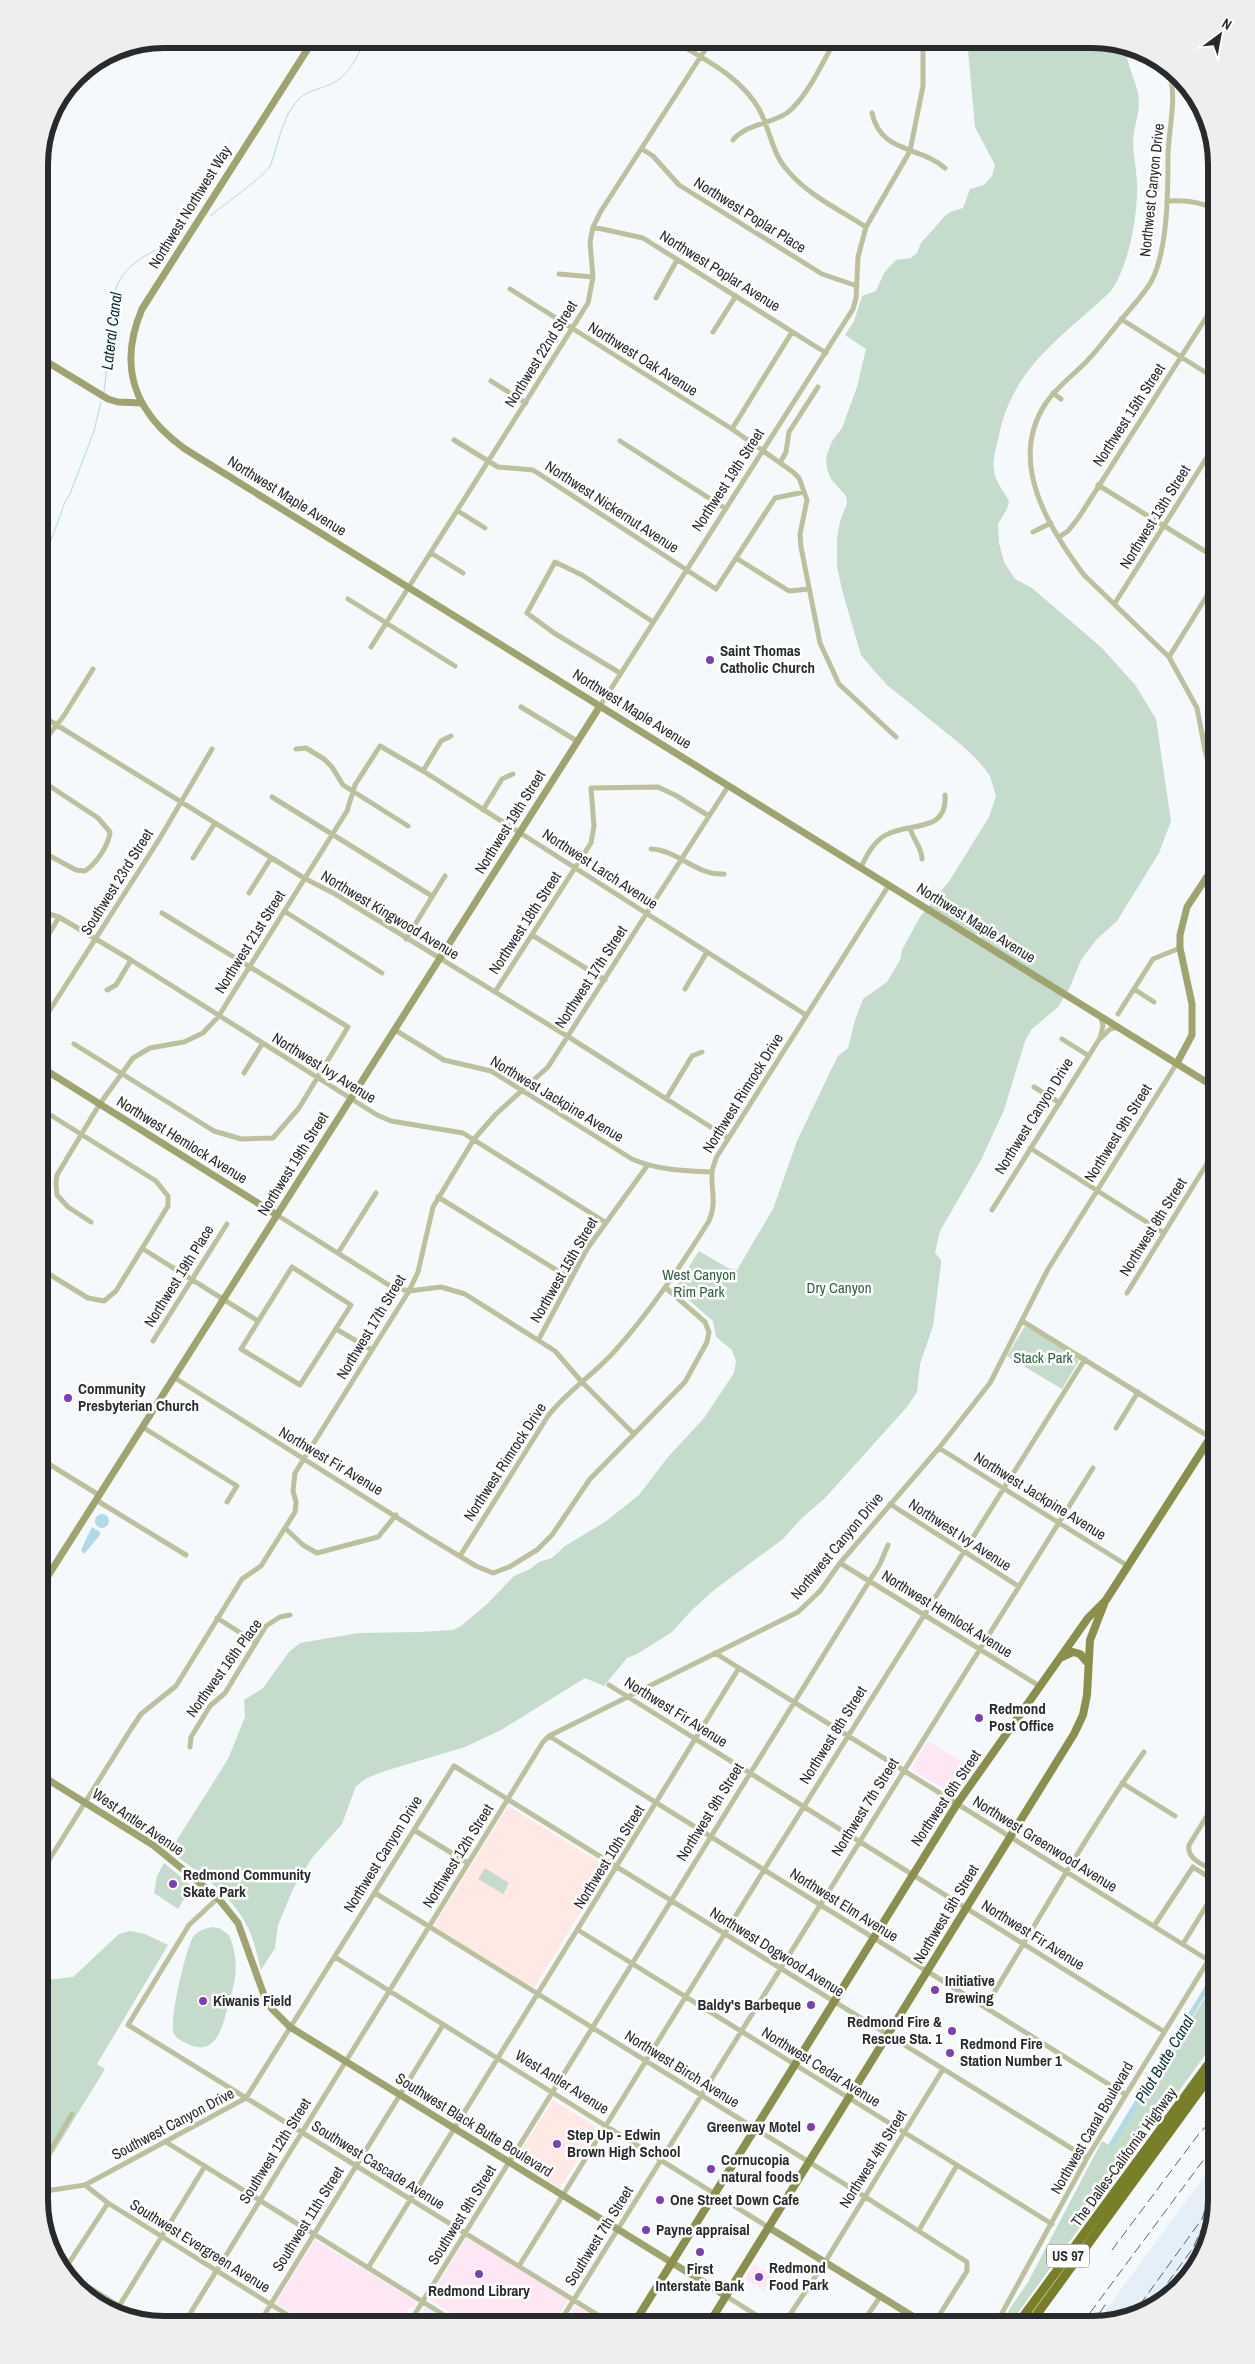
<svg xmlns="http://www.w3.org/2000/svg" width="1255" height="2364" font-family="'Archivo Narrow',sans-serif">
	<rect width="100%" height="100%" fill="#f5f9fc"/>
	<path fill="#fee7f4" d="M928 1741 972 1768 955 1796 911 1769Z
		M467 2237 568 2300 552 2325H470L429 2299Z
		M315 2240 415 2301 416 2307 409 2308 399 2325H313L276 2303Z
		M754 2264 774 2276 764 2291 745 2279Z
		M576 2306 607 2325H563Z
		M425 2307 453 2325H425L417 2320Z"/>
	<path fill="#e4eff7" d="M1216 2160V2201L1195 2270 1140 2316 1095 2325Z"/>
	<path fill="#fee9e4" d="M508 1806 608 1867 534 1988 434 1926Z
		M553 2100 598 2128 560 2188 515 2159Z"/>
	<path fill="#c5dbcc" d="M967 39H1100L1126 48C1126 67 1139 84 1139 103 1139 116 1133 129 1133 144 1134 161 1138 177 1137 194 1136 223 1128 267 1111 291 1062 338 1011 367 998 440 996 449 992 460 994 470 995 482 1004 491 1009 501L1007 509 998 524 999 543 1004 562 1015 579 1032 588 1102 648 1136 686 1156 719 1171 821 1159 853 1117 921 1096 940 1081 960 1070 987 1058 1007 1031 1030 1025 1041 1004 1110 981 1160 940 1231 935 1253 941 1260V1264L933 1326 920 1364 917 1392 907 1407 825 1498 801 1519 783 1539 714 1590 692 1610 672 1632 637 1654 627 1658 604 1686 585 1678 501 1730 465 1747 385 1771 367 1778 356 1786 342 1824 312 1858 293 1889 278 1925 275 1948 261 1970C257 1955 254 1939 247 1926 231 1893 197 1872 170 1851L228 1759 245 1717 244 1700 263 1688 289 1652 300 1643 359 1633 420 1632 453 1630 461 1626 487 1604 514 1576 530 1569 539 1562 552 1558 565 1546 605 1522 639 1495 668 1457 704 1418 734 1373 736 1361 732 1350 716 1337 713 1321 675 1288 699 1251 728 1268 737 1270 773 1209 797 1141 831 1070 838 1056 848 1048 855 1020 863 999 887 982 900 960 902 950 920 917 950 880 989 817 996 796 990 776 981 764 964 747 887 685 871 667 861 655 842 590 837 566V539L840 521 847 503 846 496 831 479 827 469 826 457 832 441 842 428 857 387 866 349 845 335 854 321 862 296 876 291 884 273 891 265 896 260 911 258 917 253 921 243 944 217 950 212 963 208 970 189 984 185 992 176 995 165 975 127Z
		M1025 1326 1080 1359 1062 1389 1007 1356Z
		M164 1863 192 1886 178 1909 154 1893 157 1876Z
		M485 1868 509 1883 503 1894 478 1879Z
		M213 1927 219 1928 229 1935C241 1965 235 1983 226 2013 221 2033 213 2057 186 2043 182 2041 177 2039 174 2034 168 2024 186 1948 193 1937 198 1931 205 1928 213 1927Z
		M130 1931 145 1934 168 1945 97 2064 105 2069 49 2160 42 2157 49 2146 39 2140V1981L73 1977 119 1934Z
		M1216 1980V2040L1009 2325H999L1028 2282 1102 2141 1112 2147Z"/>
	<path fill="#aedbe5" d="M95 1521a7 7 0 1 1 14 0a7 7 0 1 1-14 0Z
		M92 1527 100 1532V1535L84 1554 81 1550Z"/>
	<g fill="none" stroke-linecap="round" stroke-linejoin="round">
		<path stroke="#aedbe5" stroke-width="1" d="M210 216C223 205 266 176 271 164 278 145 281 123 293 106 304 90 316 91 331 84 349 76 358 56 365 39
			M104 392 116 288C126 262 151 253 174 240
			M39 573 65 502 70 494 94 431 101 402"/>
		<path stroke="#aedbe5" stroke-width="5" d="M1111 2145 1216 1973"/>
		<path stroke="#bcc09d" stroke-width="5" d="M901 39 923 46
			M674 41C705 60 740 76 759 109 770 129 772 154 788 171 808 195 840 210 866 227
			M1168 68C1178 97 1169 124 1168 154 1168 190 1168 248 1152 280 1144 295 1132 306 1122 319 1109 334 1099 349 1085 363 1072 376 1056 388 1046 403 1007 461 1048 527 1084 575L1169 657 1197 708 1205 750 1210 768 1216 779
			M872 113C881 154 919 145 945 168
			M733 140C746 124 771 124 787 113 807 98 823 61 836 39
			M642 149 653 156 679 185 822 274 857 286
			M1168 201C1185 200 1201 201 1216 210
			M1207 204 1216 182
			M593 227 643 238 826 353
			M559 274 593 277
			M510 289 732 429 793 472 799 478 807 500 800 534 801 547 820 643 839 684 896 737
			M656 298 677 260
			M1121 319 1216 379
			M713 332 736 296
			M491 381 526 403
			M1053 393 1061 399
			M732 429 792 332
			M454 440 498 467 533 470 716 589 775 498 804 492
			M620 441 726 509
			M780 463 786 452 789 432 818 387
			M1098 485 1216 558
			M458 511 485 528
			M1033 532 1051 523
			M1059 537 1068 531 1079 517 1216 302
			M431 553 463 573
			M736 558 789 591 809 589
			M348 599 455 666
			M1115 603 1216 443
			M371 647 588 303 593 277 590 242 593 227 601 211 712 39
			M1169 657 1216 581
			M620 673 554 633 527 613 555 562 582 575 653 622
			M600 706 853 309 856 298 858 257 866 227 910 151 923 86V39
			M521 707 577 741
			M39 714 304 878 335 894 567 1036 728 1138
			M1204 738 1216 720
			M39 747 63 717 93 669
			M296 749 306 748 324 759 332 767 343 785 408 826
			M423 771 441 741 451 736
			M272 797 432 896
			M483 810 502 779 513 774
			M910 828C913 840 922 847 922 859
			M651 849C678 850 697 876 724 874
			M39 850 76 870 85 871C96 864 109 845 110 832L98 818 39 779
			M193 858 215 823
			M861 867C867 855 873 843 884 836 907 821 948 835 945 795
			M249 893 271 858
			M39 911 59 917 131 960 377 1115 391 1121 463 1133 605 1222
			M284 911 382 973
			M532 935 605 980
			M406 939 445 876
			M39 951 59 917
			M685 989 707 952
			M1134 989 1154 1002
			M107 990 116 985 131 960
			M495 992 591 843 594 826 591 788 658 787 675 795 709 816
			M1118 1014 1153 959 1180 948
			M39 1027 160 838 212 749
			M395 1030 444 1060 491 1071 632 1159C657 1170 684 1171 712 1172
			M1101 1038 1110 1029 1118 1027
			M1062 1039 1089 1056
			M74 1044 214 1131 241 1139 273 1138 299 1108 348 1027 162 913
			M244 1073 262 1044
			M1034 1087 1060 1103
			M666 1099 692 1056 702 1052
			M1030 1148 1164 1233
			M438 1197 571 1279
			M992 1210 1100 1038 1103 1026 1101 1018
			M277 1215 392 1287 409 1291 441 1287 465 1294 555 1351 581 1381 633 1433
			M91 1222 68 1207 57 1195 56 1183 57 1175 99 1105 133 1058 150 1048 184 1042 203 1033 218 1017 347 811 355 785 380 746 423 771 806 1015
			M143 1249 258 1321
			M338 1253 376 1193
			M292 1267 351 1305 300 1385 241 1349Z
			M39 1268 88 1298 104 1301 116 1291 168 1206V1196L156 1181 52 1116 39 1112
			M1127 1293 1216 1149
			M1022 1321 1216 1441
			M336 1329 372 1350
			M539 1339 587 1249 647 1166
			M153 1341 227 1224
			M175 1378 428 1537 476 1566 493 1573 509 1567 537 1550 552 1535 590 1479 685 1382 707 1342 709 1332 705 1322 666 1288
			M144 1428 237 1486 227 1502
			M1116 1428 1138 1392
			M939 1448 1128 1566
			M39 1458 99 1495
			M96 1500 186 1555
			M890 1504 1018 1586
			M285 1528 303 1545 317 1553 378 1537 396 1515
			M460 1556 548 1416C566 1392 592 1376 613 1353 650 1312 680 1267 709 1221 717 1203 711 1191 712 1173 712 1168 715 1163 716 1158L889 885
			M840 1563 1041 1687
			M217 1618 255 1642
			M715 1653 1208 1960
			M609 1685 1163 2031
			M549 1736 1126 2095
			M190 1747 191 1737 210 1706 225 1693 266 1626 280 1617 290 1615
			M1122 1783 1175 1816
			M414 1830 468 1863
			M1216 1856 1207 1867C1198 1862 1187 1857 1189 1845L1213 1806 1216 1805
			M39 1876 131 1729 141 1714 176 1686 242 1579 261 1566 295 1512 296 1502 293 1491 295 1473 409 1291 418 1272 433 1207 474 1139 496 1114 548 1067 729 785
			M375 1893 864 2196 967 2262V2271L933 2325
			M218 1898 189 1925 128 2025 614 2325
			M1154 1926 1193 1867 1216 1882
			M578 1930 1052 2224
			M1183 1944 1216 1890
			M335 1957 768 2227
			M985 2007C1038 1922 1086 1834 1144 1752
			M166 2142 460 2325
			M39 2170 72 2114
			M85 2185 108 2203 304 2325
			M39 2192 85 2185 246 2098 454 1766 1087 2158
			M919 2230 956 2167
			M519 2266 764 1870 1085 1359
			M368 2268 739 1668
			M65 2269 108 2203
			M71 2276 143 2321
			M726 2296 772 2325
			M116 2311 205 2166
			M996 2324 1087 2158 1216 1948
			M183 2325 543 1742 549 1736 798 1612 820 1591 840 1563 939 1448 990 1383 1048 1269 1177 1063
			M258 2325 443 2025
			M408 2325 880 1564 888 1545
			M558 2325 1093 1468
			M783 2325 825 2262 943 2069
			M861 2325 880 2297"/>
		<path stroke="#9fa46e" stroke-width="7" d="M314 39 142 309C117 368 135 413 185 449L1216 1088
			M39 357 108 399 118 402 141 403
			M1177 1063 1192 1035V1004L1180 948V935L1187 907 1216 863
			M39 1066 277 1215
			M39 1590 600 706
			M39 1774 153 1845 218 1898 238 1923 264 1995 272 2009 290 2027 726 2296
			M768 2227 927 2325"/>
		<path stroke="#8a904b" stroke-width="8" d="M1062 1657 1073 1652 1080 1654 1087 1662
			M633 2325 957 1804 1088 1618 1106 1600 1216 1429
			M708 2325 1074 1734 1083 1715 1087 1695 1090 1640 1104 1604"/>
		<path stroke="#797e28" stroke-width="9" d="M1017 2325 1216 2054
			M1029 2325 1216 2068"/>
		<path stroke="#5d5f61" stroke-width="1" stroke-dasharray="10 5" stroke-linecap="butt" d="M1112 2250 1201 2131 1216 2118
			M1150 2307 1193 2248 1202 2228
			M1131 2317 1202 2219 1216 2177
			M1081 2325 1216 2143
			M1091 2325 1108 2301"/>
	</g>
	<g fill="#7d3fb4" stroke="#fff" stroke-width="2">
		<circle cx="710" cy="660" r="5"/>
		<circle cx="68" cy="1398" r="5"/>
		<circle cx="979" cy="1718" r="5"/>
		<circle cx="173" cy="1884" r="5"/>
		<circle cx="935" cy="1990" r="5"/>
		<circle cx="203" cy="2001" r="5"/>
		<circle cx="811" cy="2005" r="5"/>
		<circle cx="952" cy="2031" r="5"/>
		<circle cx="950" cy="2053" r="5"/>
		<circle cx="811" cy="2127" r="5"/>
		<circle cx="557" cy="2144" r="5"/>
		<circle cx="711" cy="2169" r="5"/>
		<circle cx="660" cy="2200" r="5"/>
		<circle cx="646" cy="2230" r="5"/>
		<circle cx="700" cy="2252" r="5"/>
		<circle cx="479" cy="2274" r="5"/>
		<circle cx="759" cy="2277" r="5"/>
	</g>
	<g text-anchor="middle" stroke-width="5" stroke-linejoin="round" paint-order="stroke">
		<rect fill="#fff" stroke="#696a6b" stroke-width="1" x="1047" y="2244.5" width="42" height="23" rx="4"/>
		<g font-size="14" font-weight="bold" fill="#292a2b">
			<text x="1068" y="2261">US 97</text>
		</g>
		<g font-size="15" fill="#292a2b" stroke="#fff">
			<text transform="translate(1152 190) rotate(-84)" y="5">Northwest Canyon Drive</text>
			<text transform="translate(190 207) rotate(-58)" y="5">Northwest Northwest Way</text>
			<text transform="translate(750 215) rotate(32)" y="5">Northwest Poplar Place</text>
			<text transform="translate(720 271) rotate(32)" y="5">Northwest Poplar Avenue</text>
			<text transform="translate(541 354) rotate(-58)" y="5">Northwest 22nd Street</text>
			<text transform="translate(643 359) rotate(32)" y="5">Northwest Oak Avenue</text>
			<text transform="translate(1129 415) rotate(-57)" y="5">Northwest 15th Street</text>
			<text transform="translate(728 480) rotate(-57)" y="5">Northwest 19th Street</text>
			<text transform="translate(287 496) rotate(32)" y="5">Northwest Maple Avenue</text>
			<text transform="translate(612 507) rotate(33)" y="5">Northwest Nickernut Avenue</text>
			<text transform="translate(1155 517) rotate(-58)" y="5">Northwest 13th Street</text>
			<text transform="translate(632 709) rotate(32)" y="5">Northwest Maple Avenue</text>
			<text transform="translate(510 822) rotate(-58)" y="5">Northwest 19th Street</text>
			<text transform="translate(600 869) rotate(33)" y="5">Northwest Larch Avenue</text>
			<text transform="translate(117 882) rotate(-58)" y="5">Southwest 23rd Street</text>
			<text transform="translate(390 915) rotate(31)" y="5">Northwest Kingwood Avenue</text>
			<text transform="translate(525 923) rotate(-57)" y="5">Northwest 18th Street</text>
			<text transform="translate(976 923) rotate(32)" y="5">Northwest Maple Avenue</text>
			<text transform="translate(250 942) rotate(-58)" y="5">Northwest 21st Street</text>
			<text transform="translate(591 977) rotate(-57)" y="5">Northwest 17th Street</text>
			<text transform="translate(324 1068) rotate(32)" y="5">Northwest Ivy Avenue</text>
			<text transform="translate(743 1093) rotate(-58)" y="5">Northwest Rimrock Drive</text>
			<text transform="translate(557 1099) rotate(31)" y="5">Northwest Jackpine Avenue</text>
			<text transform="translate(1034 1116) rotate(-58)" y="5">Northwest Canyon Drive</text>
			<text transform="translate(1118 1133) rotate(-58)" y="5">Northwest 9th Street</text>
			<text transform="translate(182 1140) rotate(32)" y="5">Northwest Hemlock Avenue</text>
			<text transform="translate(293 1164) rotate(-58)" y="5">Northwest 19th Street</text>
			<text transform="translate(1153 1227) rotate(-58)" y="5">Northwest 8th Street</text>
			<text transform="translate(564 1270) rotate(-60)" y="5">Northwest 15th Street</text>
			<text transform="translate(179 1276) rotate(-58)" y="5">Northwest 19th Place</text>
			<text transform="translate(371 1327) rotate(-59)" y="5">Northwest 17th Street</text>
			<text transform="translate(331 1461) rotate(31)" y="5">Northwest Fir Avenue</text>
			<text transform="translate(505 1462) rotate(-57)" y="5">Northwest Rimrock Drive</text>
			<text transform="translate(1040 1496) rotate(32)" y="5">Northwest Jackpine Avenue</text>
			<text transform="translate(960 1535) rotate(33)" y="5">Northwest Ivy Avenue</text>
			<text transform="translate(837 1546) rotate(-50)" y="5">Northwest Canyon Drive</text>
			<text transform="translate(947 1614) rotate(32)" y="5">Northwest Hemlock Avenue</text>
			<text transform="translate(224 1668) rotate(-54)" y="5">Northwest 16th Place</text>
			<text transform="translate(676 1712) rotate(32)" y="5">Northwest Fir Avenue</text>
			<text transform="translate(833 1735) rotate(-58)" y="5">Northwest 8th Street</text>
			<text transform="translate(946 1798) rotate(-56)" y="5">Northwest 6th Street</text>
			<text transform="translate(865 1807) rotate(-58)" y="5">Northwest 7th Street</text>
			<text transform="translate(710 1812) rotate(-58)" y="5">Northwest 9th Street</text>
			<text transform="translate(138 1822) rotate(34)" y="5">West Antler Avenue</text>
			<text transform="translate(1045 1844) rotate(32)" y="5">Northwest Greenwood Avenue</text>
			<text transform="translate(383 1854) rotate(-58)" y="5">Northwest Canyon Drive</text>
			<text transform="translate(458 1856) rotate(-58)" y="5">Northwest 12th Street</text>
			<text transform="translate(609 1857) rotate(-58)" y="5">Northwest 10th Street</text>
			<text transform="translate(844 1905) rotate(32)" y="5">Northwest Elm Avenue</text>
			<text transform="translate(946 1914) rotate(-59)" y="5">Northwest 5th Street</text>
			<text transform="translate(1033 1935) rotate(32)" y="5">Northwest Fir Avenue</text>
			<text transform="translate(777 1952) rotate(32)" y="5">Northwest Dogwood Avenue</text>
			<text transform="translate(821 2067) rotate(32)" y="5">Northwest Cedar Avenue</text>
			<text transform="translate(682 2069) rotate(32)" y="5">Northwest Birch Avenue</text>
			<text transform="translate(562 2082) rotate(32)" y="5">West Antler Avenue</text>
			<text transform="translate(173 2124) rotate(-28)" y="5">Southwest Canyon Drive</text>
			<text transform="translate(474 2125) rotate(32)" y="5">Southwest Black Butte Boulevard</text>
			<text transform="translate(1092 2128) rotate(-60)" y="5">Northwest Canal Boulevard</text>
			<text transform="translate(275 2151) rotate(-58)" y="5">Southwest 12th Street</text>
			<text transform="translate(1124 2157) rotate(-54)" y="5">The Dalles-California Highway</text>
			<text transform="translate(873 2159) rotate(-58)" y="5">Northwest 4th Street</text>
			<text transform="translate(378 2165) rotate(32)" y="5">Southwest Cascade Avenue</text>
			<text transform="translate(462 2215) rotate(-58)" y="5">Southwest 9th Street</text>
			<text transform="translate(308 2219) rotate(-58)" y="5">Southwest 11th Street</text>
			<text transform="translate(599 2236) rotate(-58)" y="5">Southwest 7th Street</text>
			<text transform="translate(200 2246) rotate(32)" y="5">Southwest Evergreen Avenue</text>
		</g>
		<g font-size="15" font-weight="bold" fill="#292a2b" stroke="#fff" text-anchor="start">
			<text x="720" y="656">Saint Thomas<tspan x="720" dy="17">Catholic Church</tspan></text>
			<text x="78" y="1394">Community<tspan x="78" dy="17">Presbyterian Church</tspan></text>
			<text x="989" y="1714">Redmond<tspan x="989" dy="17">Post Office</tspan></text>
			<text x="183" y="1880">Redmond Community<tspan x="183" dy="17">Skate Park</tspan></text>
			<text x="945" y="1986">Initiative<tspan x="945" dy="17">Brewing</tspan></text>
			<text x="213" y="2006">Kiwanis Field</text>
			<text x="801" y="2010" text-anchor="end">Baldy's Barbeque</text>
			<text x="942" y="2027" text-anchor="end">Redmond Fire &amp;<tspan x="942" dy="17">Rescue Sta. 1</tspan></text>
			<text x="960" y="2049">Redmond Fire<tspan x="960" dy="17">Station Number 1</tspan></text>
			<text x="801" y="2132" text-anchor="end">Greenway Motel</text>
			<text x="567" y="2140">Step Up - Edwin<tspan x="567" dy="17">Brown High School</tspan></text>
			<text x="721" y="2165">Cornucopia<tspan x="721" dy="17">natural foods</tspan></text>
			<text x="670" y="2205">One Street Down Cafe</text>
			<text x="656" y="2235">Payne appraisal</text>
			<text x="769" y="2273">Redmond<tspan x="769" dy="17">Food Park</tspan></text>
			<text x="700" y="2274" text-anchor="middle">First<tspan x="700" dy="17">Interstate Bank</tspan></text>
			<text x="479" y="2296" text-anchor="middle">Redmond Library</text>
		</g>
		<g font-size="15" fill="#2d6343" stroke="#fff">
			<text x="699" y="1280">West Canyon<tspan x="699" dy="17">Rim Park</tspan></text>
			<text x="839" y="1293">Dry Canyon</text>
			<text x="1043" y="1363">Stack Park</text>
		</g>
		<g font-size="16" font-style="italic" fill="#032f37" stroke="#fff">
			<text transform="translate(111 331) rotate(-83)" y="6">Lateral Canal</text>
			<text transform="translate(1164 2059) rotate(-59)" y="6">Pilot Butte Canal</text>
		</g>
	</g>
	<path d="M0 0H1255V2364H0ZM164 48H1092A116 116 0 0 1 1208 164V2200A116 116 0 0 1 1092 2316H164A116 116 0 0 1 48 2200V164A116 116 0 0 1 164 48Z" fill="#eee" fill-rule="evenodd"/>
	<path fill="none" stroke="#292a2b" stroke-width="6" d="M164 48H1092A116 116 0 0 1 1208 164V2200A116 116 0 0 1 1092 2316H164A116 116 0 0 1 48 2200V164A116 116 0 0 1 164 48Z"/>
	<g transform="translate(1220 35) rotate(32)" stroke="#ffffff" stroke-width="4" paint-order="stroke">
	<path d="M0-4L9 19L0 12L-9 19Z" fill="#292a2b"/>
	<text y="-8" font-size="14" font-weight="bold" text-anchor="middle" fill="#292a2b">N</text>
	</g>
</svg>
